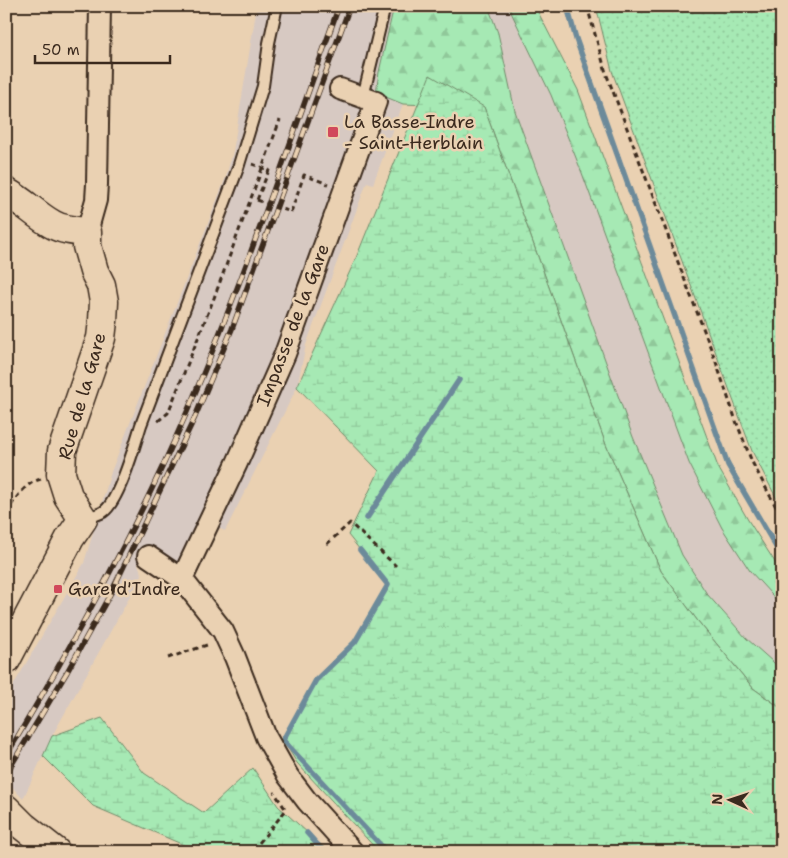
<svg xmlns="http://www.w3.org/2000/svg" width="788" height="858" font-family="'Shantell Sans',sans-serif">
	<defs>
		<pattern id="grass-dots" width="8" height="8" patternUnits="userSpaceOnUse" patternTransform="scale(1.25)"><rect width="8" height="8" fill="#a6e9b4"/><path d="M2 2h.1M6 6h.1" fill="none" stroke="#90c89a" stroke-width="1.8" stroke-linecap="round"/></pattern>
		<pattern id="forest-firs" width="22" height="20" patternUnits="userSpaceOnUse" patternTransform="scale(1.25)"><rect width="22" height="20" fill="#a6e9b4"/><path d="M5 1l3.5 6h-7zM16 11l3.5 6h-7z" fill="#90c89a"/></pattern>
		<pattern id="wetland-marsh" width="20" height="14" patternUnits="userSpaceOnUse" patternTransform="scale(1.25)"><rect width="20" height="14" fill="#a6e9b4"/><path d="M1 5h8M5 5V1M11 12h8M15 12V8" fill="none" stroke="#90c89a"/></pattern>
	</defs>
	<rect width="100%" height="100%" fill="#ead1b2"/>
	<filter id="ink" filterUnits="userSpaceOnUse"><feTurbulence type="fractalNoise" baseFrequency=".02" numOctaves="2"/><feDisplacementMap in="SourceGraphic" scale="10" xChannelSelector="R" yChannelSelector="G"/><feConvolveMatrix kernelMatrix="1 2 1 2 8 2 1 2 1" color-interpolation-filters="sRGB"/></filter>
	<g filter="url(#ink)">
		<path fill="#d7c9c2" d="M257 6H423L405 44 403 104 373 184 367 182 306 345 297 387 225 531 199 520 178 562 148 546 138 564 142 575 52 736 23 799 6 780V698L84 563 111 472 226 177 233 151Z
			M484 6H532L578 90 718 467 748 520 782 573V709L753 688 697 620 606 445Z"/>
		<path fill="url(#grass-dots)" stroke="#708a69" d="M596 6H782V509L752 451 612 71Z"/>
		<path fill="url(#forest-firs)" stroke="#708a69" d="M394 6H488L498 33 515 111 633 437 682 555 707 594 746 638 782 670V709L753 688 697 620 661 571 606 445 484 107 403 104 376 93 379 72Z
			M508 6H539L537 10 578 90 718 467 748 520 782 573V606L750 571 722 528 689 463 582 173 551 95Z"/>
		<path fill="url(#wetland-marsh)" stroke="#708a69" d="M430 75 484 107 606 445 661 571 697 620 753 688 782 709V852H379L297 763 283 740 316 680 355 642 388 585 348 535 379 471 297 387 356 258Z
			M102 718 144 773 204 813 253 768 278 806 329 852H200L93 806 43 756 52 736Z"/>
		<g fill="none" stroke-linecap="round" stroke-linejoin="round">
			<path stroke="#6c8a9a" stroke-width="5.5" d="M567 6 576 39 728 465 782 557
				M367 518 459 380
				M360 550 388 585 355 642 316 680 283 740 387 852
				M307 833 324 852"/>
			<defs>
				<path id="lane" d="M363 97 385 6
					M84 519C90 517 97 515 103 512 119 502 135 444 141 425L238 168 263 86 269 43 277 6"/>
				<path id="street" d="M87 232 96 200 97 184 100 6
					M148 556 182 579 223 631 235 657 266 737 288 776 307 801 353 852
					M182 579 237 463 285 354 376 102 340 89"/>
				<path id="secondary" d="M6 192C23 201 36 215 52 224 62 230 75 231 87 232V246L94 271 101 285 104 302 103 321 101 338 62 451 61 474 68 496 83 519 70 538 6 660
					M6 809 23 826 56 852"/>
			</defs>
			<use href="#lane" stroke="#3b2a1e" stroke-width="14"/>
			<use href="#street" stroke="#3b2a1e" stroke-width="24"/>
			<use href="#secondary" stroke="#3b2a1e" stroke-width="31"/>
			<path stroke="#3b2a1e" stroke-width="3" stroke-dasharray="5 4" stroke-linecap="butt" d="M587 6 606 73 716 362 736 421 752 462 782 518
				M252 164 269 170 257 200
				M291 212 304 175 328 184
				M158 421 168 413 214 298 280 120
				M6 513C15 500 24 483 41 479
				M327 544 350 523 396 566
				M168 658 207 645
				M259 843 286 810 274 792"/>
			<use href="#lane" stroke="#ead1b2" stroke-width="10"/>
			<use href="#street" stroke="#ead1b2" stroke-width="20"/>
			<use href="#secondary" stroke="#ead1b2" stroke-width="28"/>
			<defs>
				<path id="rail" d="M6 756C73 644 135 532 187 412 244 280 290 142 339 6
					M6 774 67 672 113 589 195 417 232 329 350 6"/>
			</defs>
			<use href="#rail" stroke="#3b2a1e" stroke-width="5.5"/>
			<use href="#rail" stroke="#ead1b2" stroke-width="4" stroke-dasharray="11" stroke-linecap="butt"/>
			<path stroke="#3b2a1e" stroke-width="3" stroke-dasharray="5 4" stroke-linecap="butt" d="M257 200 291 212"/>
		</g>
	</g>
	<g fill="#d1495b" stroke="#ead1b2" stroke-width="2">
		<rect x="327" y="126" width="12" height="12" rx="2.5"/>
		<rect x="53" y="584" width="10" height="10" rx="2.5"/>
	</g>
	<g text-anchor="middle" stroke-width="5" stroke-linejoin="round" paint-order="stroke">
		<g font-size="18" fill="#3b2a1e" stroke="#ead1b2" text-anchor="start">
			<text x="344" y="128">La Basse-Indre<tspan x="344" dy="21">- Saint-Herblain</tspan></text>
			<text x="68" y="595">Gare d'Indre</text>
		</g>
		<g font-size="18" fill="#3b2a1e" stroke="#ead1b2">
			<text transform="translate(293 325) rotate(-69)" y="6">Impasse de la Gare</text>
			<text transform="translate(82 396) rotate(-74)" y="6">Rue de la Gare</text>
		</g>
	</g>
	<rect width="788" height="858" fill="none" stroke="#ead1b2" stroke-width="25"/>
	<rect x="12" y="12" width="763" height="833" fill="none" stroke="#3b2a1e" stroke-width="2" filter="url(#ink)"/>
	<g transform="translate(730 800) rotate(273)" stroke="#ead1b2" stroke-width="4" paint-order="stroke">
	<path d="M0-4L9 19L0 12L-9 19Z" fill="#3b2a1e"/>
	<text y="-8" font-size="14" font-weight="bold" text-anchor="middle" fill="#3b2a1e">N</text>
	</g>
	<path d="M35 55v8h135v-8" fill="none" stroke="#3b2a1e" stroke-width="2.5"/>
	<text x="42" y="55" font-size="15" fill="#3b2a1e" stroke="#ead1b2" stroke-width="4" paint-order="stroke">50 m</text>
</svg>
